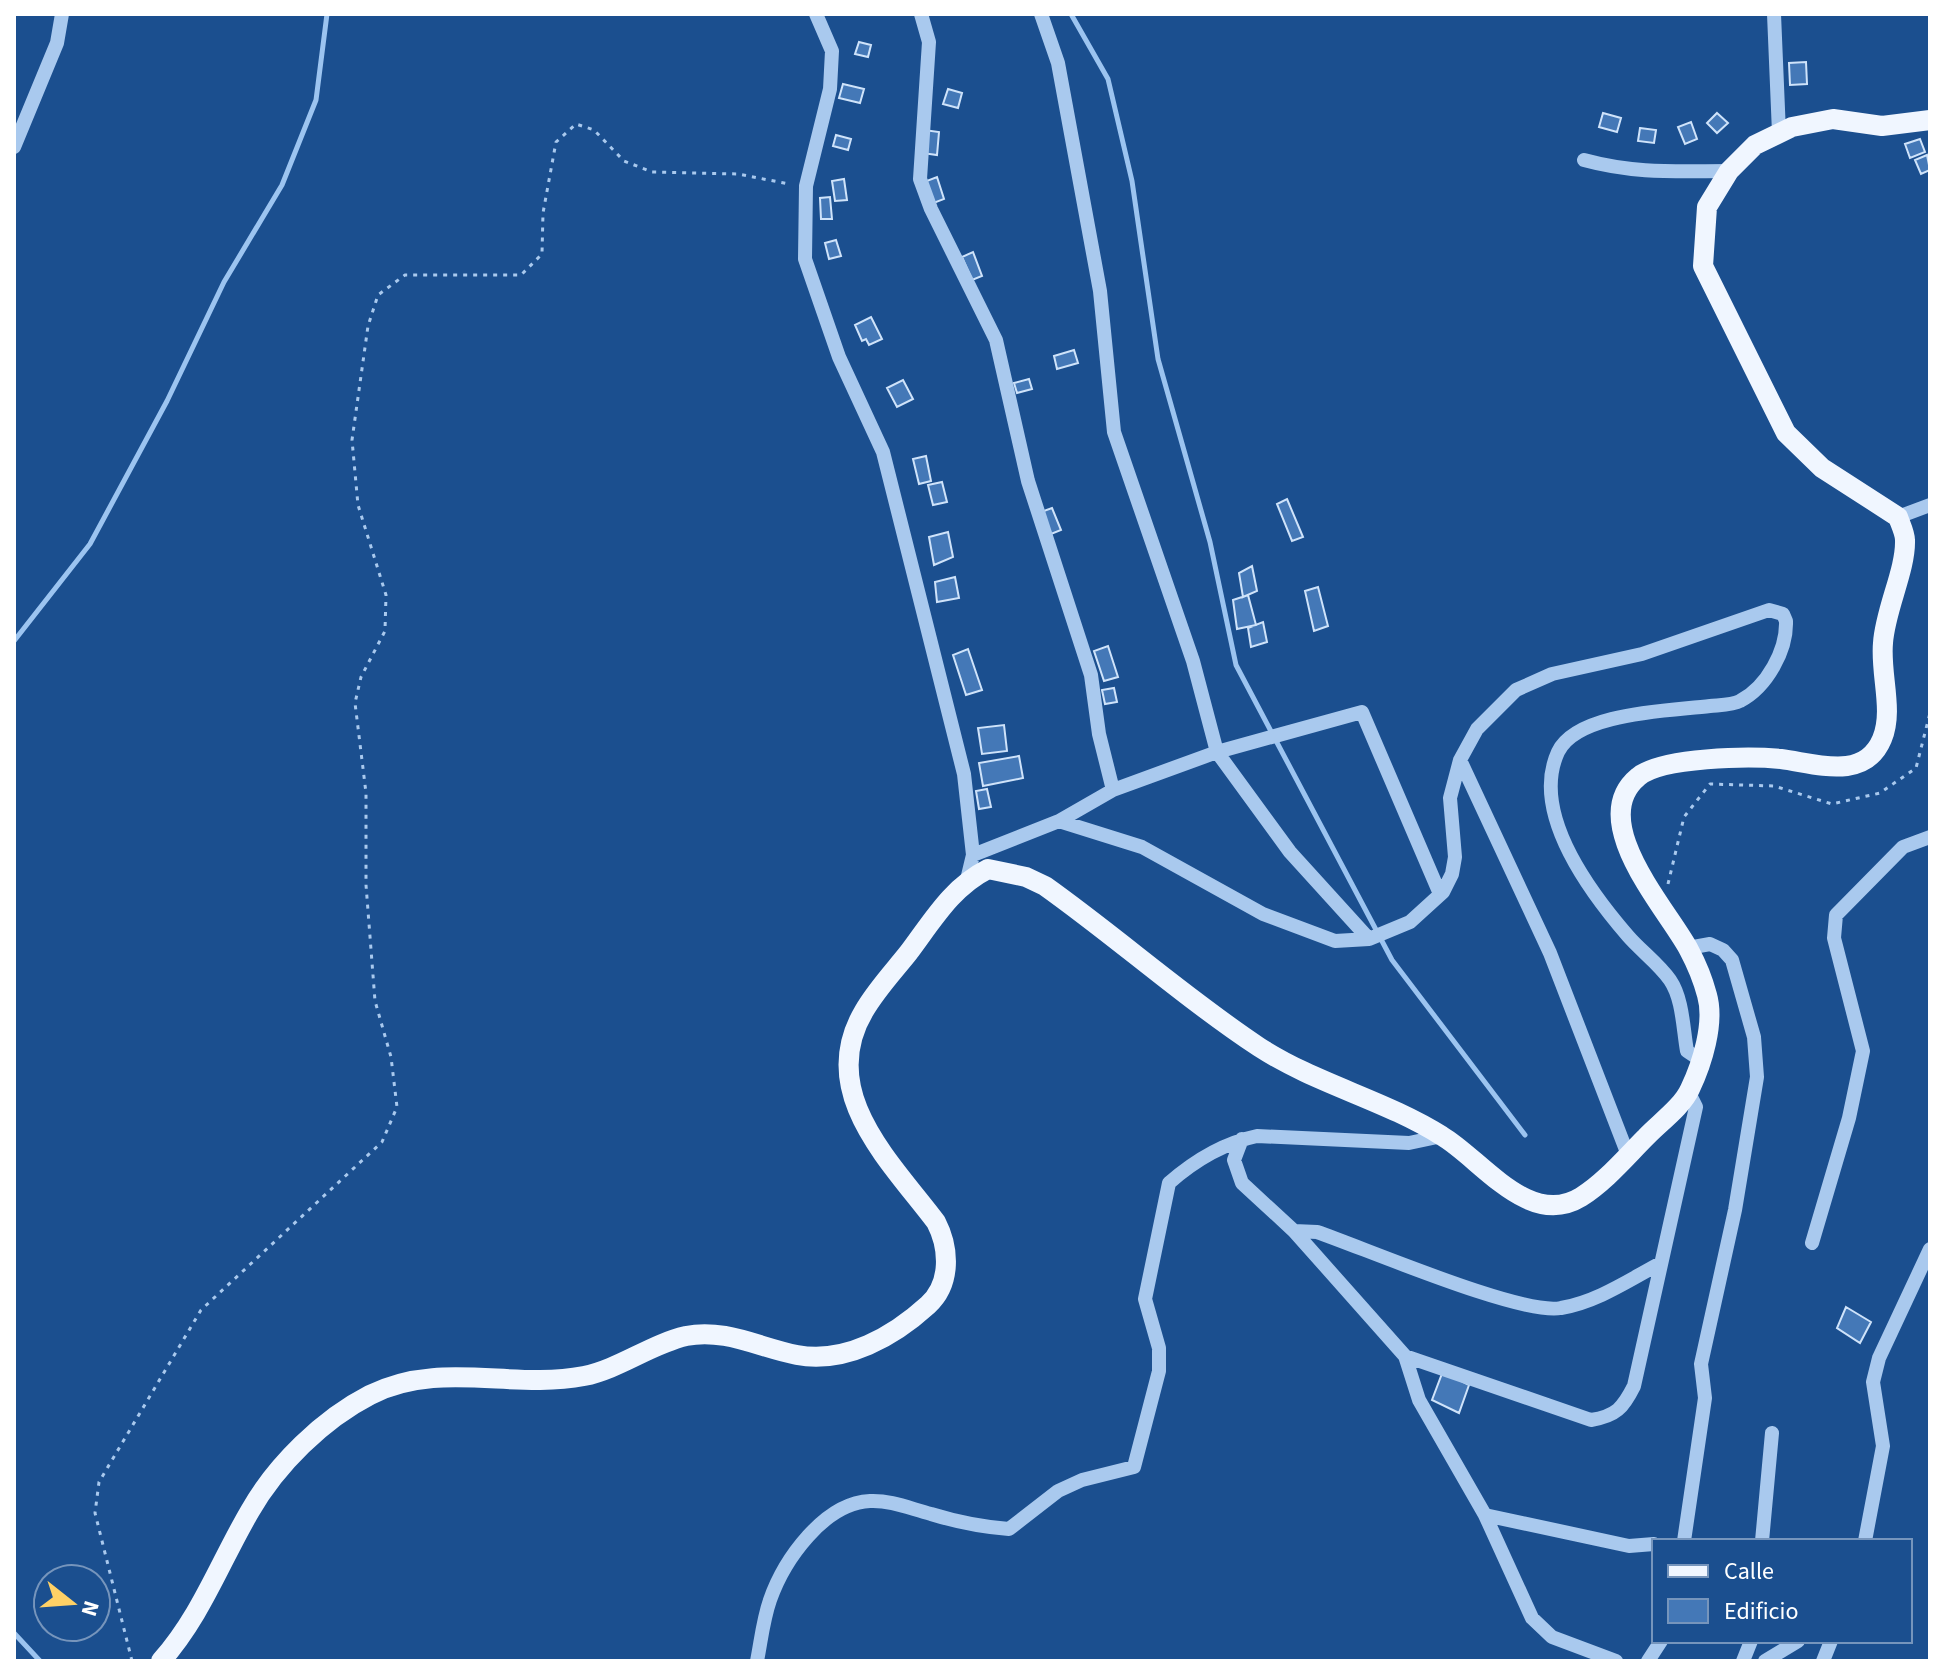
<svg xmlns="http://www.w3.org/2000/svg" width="1944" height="1675" font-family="'Source Sans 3',sans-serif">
	<rect width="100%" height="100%" fill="#1b4f8f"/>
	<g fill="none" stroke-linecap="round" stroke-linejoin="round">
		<path stroke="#9cc4f0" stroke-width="5" d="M1071 14 1108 79 1132 181 1158 359 1210 542 1236 665 1392 960 1525 1135
			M14 641 90 544 167 401 224 282 282 185 316 100 327 14
			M14 1633 40 1661"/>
	</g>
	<path fill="#4478b7" stroke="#cfe3fa" stroke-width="2" d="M859 42 871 45 868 57 855 54Z
		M1806 62 1807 84 1790 85 1789 63Z
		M843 84 864 89 860 103 839 98Z
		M948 89 962 93 958 108 943 104Z
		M1603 113 1621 118 1617 132 1599 127Z
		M1717 113 1728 123 1717 133 1707 123Z
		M1691 122 1697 139 1685 144 1678 127Z
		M1640 128 1656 130 1654 143 1638 141Z
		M924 130 939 132 937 155 922 153Z
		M836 135 851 139 848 150 833 146Z
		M1920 139 1925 152 1910 158 1905 144Z
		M1927 155 1930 170 1921 174 1915 160Z
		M937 177 944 199 931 204 924 182Z
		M844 179 847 200 835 201 832 181Z
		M830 197 832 219H821L820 198Z
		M836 240 841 256 829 259 825 243Z
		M973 252 982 276 972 280 962 257Z
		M871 317 882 339 869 345 866 339 862 341 855 325Z
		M1074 350 1078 363 1057 369 1054 356Z
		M1029 379 1032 389 1017 393 1014 383Z
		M903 380 913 399 897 407 887 388Z
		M926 456 931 481 919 484 913 459Z
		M942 482 947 502 933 505 928 485Z
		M1287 499 1303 537 1292 541 1277 504Z
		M1052 508 1061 530 1051 534 1041 512Z
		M948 532 953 557 934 565 929 537Z
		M1252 566 1257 591 1243 597 1239 573Z
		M955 577 959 598 937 602 935 582Z
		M1318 587 1328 626 1314 631 1305 591Z
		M1248 595 1256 625 1237 629 1233 600Z
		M1263 622 1267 642 1251 647 1248 628Z
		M1108 646 1118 677 1104 681 1094 651Z
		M968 649 982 690 966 695 953 655Z
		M1114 688 1117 702 1105 704 1102 690Z
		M1004 725 1007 751 982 754 978 728Z
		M1019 756 1023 778 983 786 979 763Z
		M987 789 991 807 979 809 976 791Z
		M1846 1307 1871 1322 1860 1343 1837 1328Z
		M1443 1371 1469 1385 1459 1413 1432 1400Z"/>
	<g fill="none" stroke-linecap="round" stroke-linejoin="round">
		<path stroke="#a9c9ee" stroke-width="3" stroke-dasharray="4 6" stroke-linecap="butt" d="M1668 884 1684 817 1710 784 1774 786 1832 804 1880 793 1916 768 1930 713
			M132 1661 95 1513 99 1482 201 1310 382 1142 397 1107 391 1057 375 1001 366 885V793L355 703 361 677 385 631 386 595 358 505 352 440 368 326 378 295 405 275H521L542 254 543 213 556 142 576 124 594 130 624 161 652 172 738 174 789 184"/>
		<path stroke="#a9c9ee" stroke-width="14" d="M816 14 832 51 830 89 806 186 805 259 839 357 883 452 964 774 973 855 967 880
			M921 14 929 42 920 179 931 209 996 340 1028 481 1091 675 1099 734 1113 790
			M1041 14 1058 63 1100 291 1114 432 1193 661 1217 752 1290 852 1369 939
			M1774 14 1779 133
			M14 147 57 43 62 14
			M1584 160C1635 174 1677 171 1729 171
			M1898 517 1930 505
			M1460 760 1550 953 1628 1155
			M1059 821 1142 847 1263 914 1335 941 1369 939 1410 922 1443 892 1452 874 1455 857 1450 798 1460 760 1477 729 1516 690 1552 674 1642 654 1769 610 1783 614 1786 621C1787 650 1767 687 1740 701 1733 705 1719 705 1710 706 1671 711 1577 712 1558 752 1530 813 1590 892 1628 936 1641 951 1659 964 1670 980 1683 999 1683 1029 1687 1051L1699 1059
			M973 855 1059 821 1113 790 1217 752 1362 712 1440 894
			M1242 1139 1234 1160 1242 1183 1294 1231 1405 1356 1419 1400 1485 1515 1532 1618 1552 1637 1616 1661
			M1294 1231 1317 1232C1364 1248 1522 1316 1561 1308 1597 1302 1629 1280 1661 1263
			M1812 1243 1849 1118 1863 1051 1834 938 1836 915 1903 847 1930 837
			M1405 1356 1591 1420C1616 1416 1623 1408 1634 1386L1696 1107 1689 1093
			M1485 1515 1629 1546 1654 1544
			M1684 1541 1705 1398 1701 1364 1735 1210 1757 1077 1754 1037 1732 960 1723 950 1710 944 1688 948
			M1762 1541 1772 1433
			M1865 1541 1883 1446 1873 1382 1879 1358 1930 1249
			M757 1661C761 1641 763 1620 770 1600 784 1560 824 1503 870 1501 891 1500 911 1509 931 1514 957 1522 982 1527 1009 1529L1058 1491 1082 1480 1134 1467 1159 1371V1348L1145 1299 1169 1183C1194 1161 1224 1143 1257 1136L1409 1143 1442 1136
			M1648 1661 1661 1641
			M1743 1661 1751 1641
			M1765 1661 1798 1641
			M1823 1661 1831 1641"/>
		<path stroke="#f0f6ff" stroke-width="20" d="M161 1661C201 1616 220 1562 250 1511 276 1465 323 1419 370 1395 439 1360 512 1390 584 1376 619 1369 651 1344 686 1336 725 1328 760 1348 797 1355 846 1364 894 1336 928 1305 952 1283 949 1247 936 1222 890 1161 816 1092 864 1011 876 990 894 971 909 952 933 920 952 887 988 869L1026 877 1045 886C1118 938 1185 998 1259 1047 1316 1084 1385 1100 1442 1136 1481 1159 1529 1229 1581 1197 1606 1181 1625 1158 1646 1137 1659 1123 1682 1107 1690 1089 1702 1064 1715 1023 1707 995 1703 980 1696 963 1689 950 1668 910 1585 821 1638 777 1661 757 1750 756 1781 759 1814 763 1864 782 1882 739 1894 711 1880 674 1883 643 1885 610 1906 570 1905 540 1905 533 1900 523 1898 517L1822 468 1786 433 1703 266 1707 207 1729 171 1755 145 1792 127 1833 119 1882 126 1930 120"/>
	</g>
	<rect width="1944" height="1675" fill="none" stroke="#ffffff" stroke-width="32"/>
	<rect x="1652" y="1539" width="260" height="104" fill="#1b4f8f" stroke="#7695bc" stroke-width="2"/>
	<rect x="1668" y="1565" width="40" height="12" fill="#f0f6ff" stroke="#7695bc" stroke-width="2"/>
	<text x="1724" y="1579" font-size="24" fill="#ffffff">Calle</text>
	<rect x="1668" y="1599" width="40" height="24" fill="#4478b7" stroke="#7695bc" stroke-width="2"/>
	<text x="1724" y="1619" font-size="24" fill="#ffffff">Edificio</text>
	<g transform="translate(72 1603) rotate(107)"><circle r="38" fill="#1b4f8f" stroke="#7695bc" stroke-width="2"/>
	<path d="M0-6L14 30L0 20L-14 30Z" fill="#ffd166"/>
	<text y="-12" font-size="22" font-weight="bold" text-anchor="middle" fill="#ffffff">N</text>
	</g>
</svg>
